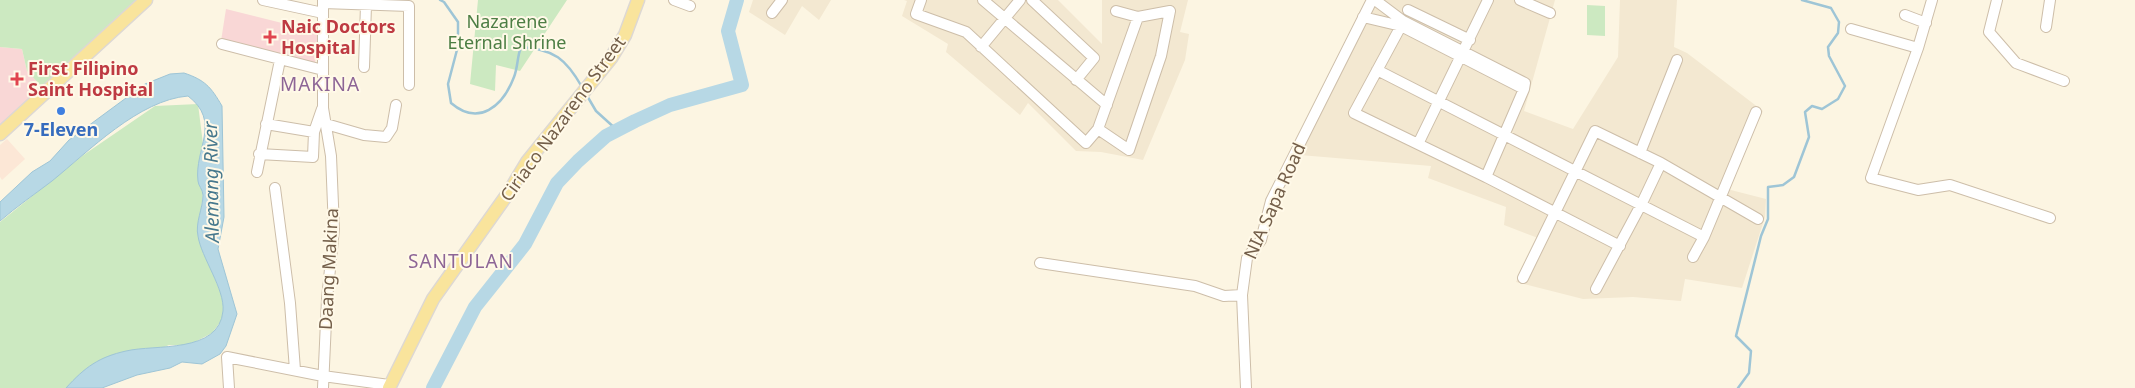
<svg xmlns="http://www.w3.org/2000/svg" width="2135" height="388" font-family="'Noto Sans',sans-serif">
	<rect width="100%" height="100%" fill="#fcf5e2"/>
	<path fill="#f3e8d1" d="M753 0H831L819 20 802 6 785 35 749 12Z
		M904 0H1058L1102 44V0H1188L1180 32 1189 34 1185 60 1143 160 1101 152 1076 151 1028 103 1020 115 946 52 948 44 902 16 907 1Z
		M1374 0H1555L1524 111 1573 129 1618 57 1620 0H1677L1674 47 1687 53 1763 111 1727 189 1766 199 1765 217 1742 288 1685 279 1681 301 1633 297 1583 299 1516 282 1538 238 1504 225 1506 207 1428 178 1431 166 1300 155Z"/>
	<path fill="#fce7d6" d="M7 139 25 159 2 180 0 177V145Z"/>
	<path fill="#f9d7d6" d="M226 9 318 32 315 64 221 41Z
		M0 47 22 49 27 71 42 87 0 125Z"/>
	<path fill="#cce9c1" d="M0 0H136L42 87 27 71 22 49 0 47Z
		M478 0H567L520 71 496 65 495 91 470 84Z
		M1587 5 1605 6V36L1587 35Z
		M198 104 203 144 198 182 203 193 198 236 228 312 212 333 189 345H169L67 388H0V222L82 156 155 106Z"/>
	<path fill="#b7d8e5" stroke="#9ec5d6" d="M184 73C205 80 211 87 222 106L224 217 218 249 237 314 226 346 220 354 202 364 182 362 170 368 137 375 102 388H66C85 367 99 357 126 351 155 344 219 354 223 311 225 289 201 257 198 236 195 223 203 208 203 195 203 190 198 185 198 181 194 149 222 122 188 96 139 100 89 151 52 181 35 194 16 207 0 221V202L32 172 50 161 69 140 145 84 170 74Z"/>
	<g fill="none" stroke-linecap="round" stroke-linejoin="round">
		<path stroke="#9ec5d6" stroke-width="2.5" d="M440 0 444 2 458 22V46L448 84 451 103C479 127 503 106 514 77 518 67 517 57 521 47 554 49 566 59 582 87
			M586 94 596 111 617 130
			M1738 388 1749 373 1751 351 1736 336 1761 236 1768 219V187L1783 185 1794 177 1809 137 1805 112 1812 106 1822 109 1838 99 1845 86 1829 56 1828 47 1838 33 1839 22 1831 8 1802 0"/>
		<path stroke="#b7d8e5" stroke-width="14" d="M433 388 475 307 525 244 557 183 578 161 606 136 635 121 670 105 742 85 728 31 737 0"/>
		<defs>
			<path id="minor" d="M263 0 323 13
				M674 0 690 6
				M921 0 916 14 966 32 1086 143 1098 129 1138 17
				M983 0 1107 105
				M1032 0 1094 58 1076 80
				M1375 0 1403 21 1525 83 1524 89 1401 26 1403 21
				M1520 0 1550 13
				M1997 0 1989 32 2016 63 2064 81
				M323 3 409 6V85
				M1408 10 1470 40
				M772 13 782 0
				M1905 15 1926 23
				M1363 17 1401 26 1354 113 1486 177 1524 89
				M2046 27 2050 0
				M1851 29 1918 48 1932 0
				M222 44 323 70
				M981 47 1020 0
				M1918 48 1871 178 1918 190 1950 185 2050 218
				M364 67 366 5
				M1377 70 1704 237
				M266 124 314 132
				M326 124 364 135 386 137 392 128 396 105
				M1098 129 1129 150 1161 56 1170 11 1138 17 1116 11
				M1418 144 1488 0
				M1640 153 1677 60
				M259 154 313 157 314 132 322 109
				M257 172 280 60
				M1486 177 1620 246
				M275 188 290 303 295 370
				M1693 257 1704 237 1756 112
				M1040 263 1195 286 1224 296 1242 295
				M1523 278 1595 131 1661 163 1758 219
				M1596 289 1642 203 1661 163
				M229 388 227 357 323 376 389 385
				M323 388 327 299 334 229 331 156 323 108V0
				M1246 388 1242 295 1247 258 1261 240 1271 201 1372 0"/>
			<path id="major" d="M0 134 146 0
				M389 388 433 299 509 192 527 162 611 58 625 35 638 0"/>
		</defs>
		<use href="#minor" stroke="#cdbea9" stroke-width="12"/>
		<use href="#major" stroke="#ddd8d3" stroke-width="15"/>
		<use href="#minor" stroke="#fff" stroke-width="10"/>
		<use href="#major" stroke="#f9e49c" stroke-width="12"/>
	</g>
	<g fill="#e0444e" stroke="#fff9e8" stroke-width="2">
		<path d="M267.5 29.5h5v5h5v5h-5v5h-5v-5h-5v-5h5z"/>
		<path d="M14.5 71.5h5v5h5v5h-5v5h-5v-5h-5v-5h5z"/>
	</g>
	<circle fill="#3f7fe0" stroke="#fff9e8" stroke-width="2" cx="61" cy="111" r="5"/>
	<g text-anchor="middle" stroke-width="4" stroke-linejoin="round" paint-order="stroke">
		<g font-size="18" fill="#4d7e44" stroke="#fff9e8">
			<text x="507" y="28">Nazarene<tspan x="507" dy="21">Eternal Shrine</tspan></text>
		</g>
		<g font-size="18" font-weight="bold" fill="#be3a42" stroke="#fff9e8" text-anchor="start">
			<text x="281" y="33">Naic Doctors<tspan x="281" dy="21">Hospital</tspan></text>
			<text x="28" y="75">First Filipino<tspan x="28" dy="21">Saint Hospital</tspan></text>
		</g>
		<g font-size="18" fill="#735e49" stroke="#fff9e8">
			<text transform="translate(563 119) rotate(-54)" y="6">Ciriaco Nazareno Street</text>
			<text transform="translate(1275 201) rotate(-66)" y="6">NIA Sapa Road</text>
			<text transform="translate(329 269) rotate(-87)" y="6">Daang Makina</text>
		</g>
		<g font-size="18" font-weight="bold" fill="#366cbe" stroke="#fff9e8">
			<text x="61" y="136">7-Eleven</text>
		</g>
		<g font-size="19" letter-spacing="1" fill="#8d6596" stroke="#fff9e8">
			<text x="320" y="91">MAKINA</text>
			<text x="461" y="268">SANTULAN</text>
		</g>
		<g font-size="19" font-style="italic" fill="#46788d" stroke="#fff9e8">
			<text transform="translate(211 182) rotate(-91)" y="7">Alemang River</text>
		</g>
	</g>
</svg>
